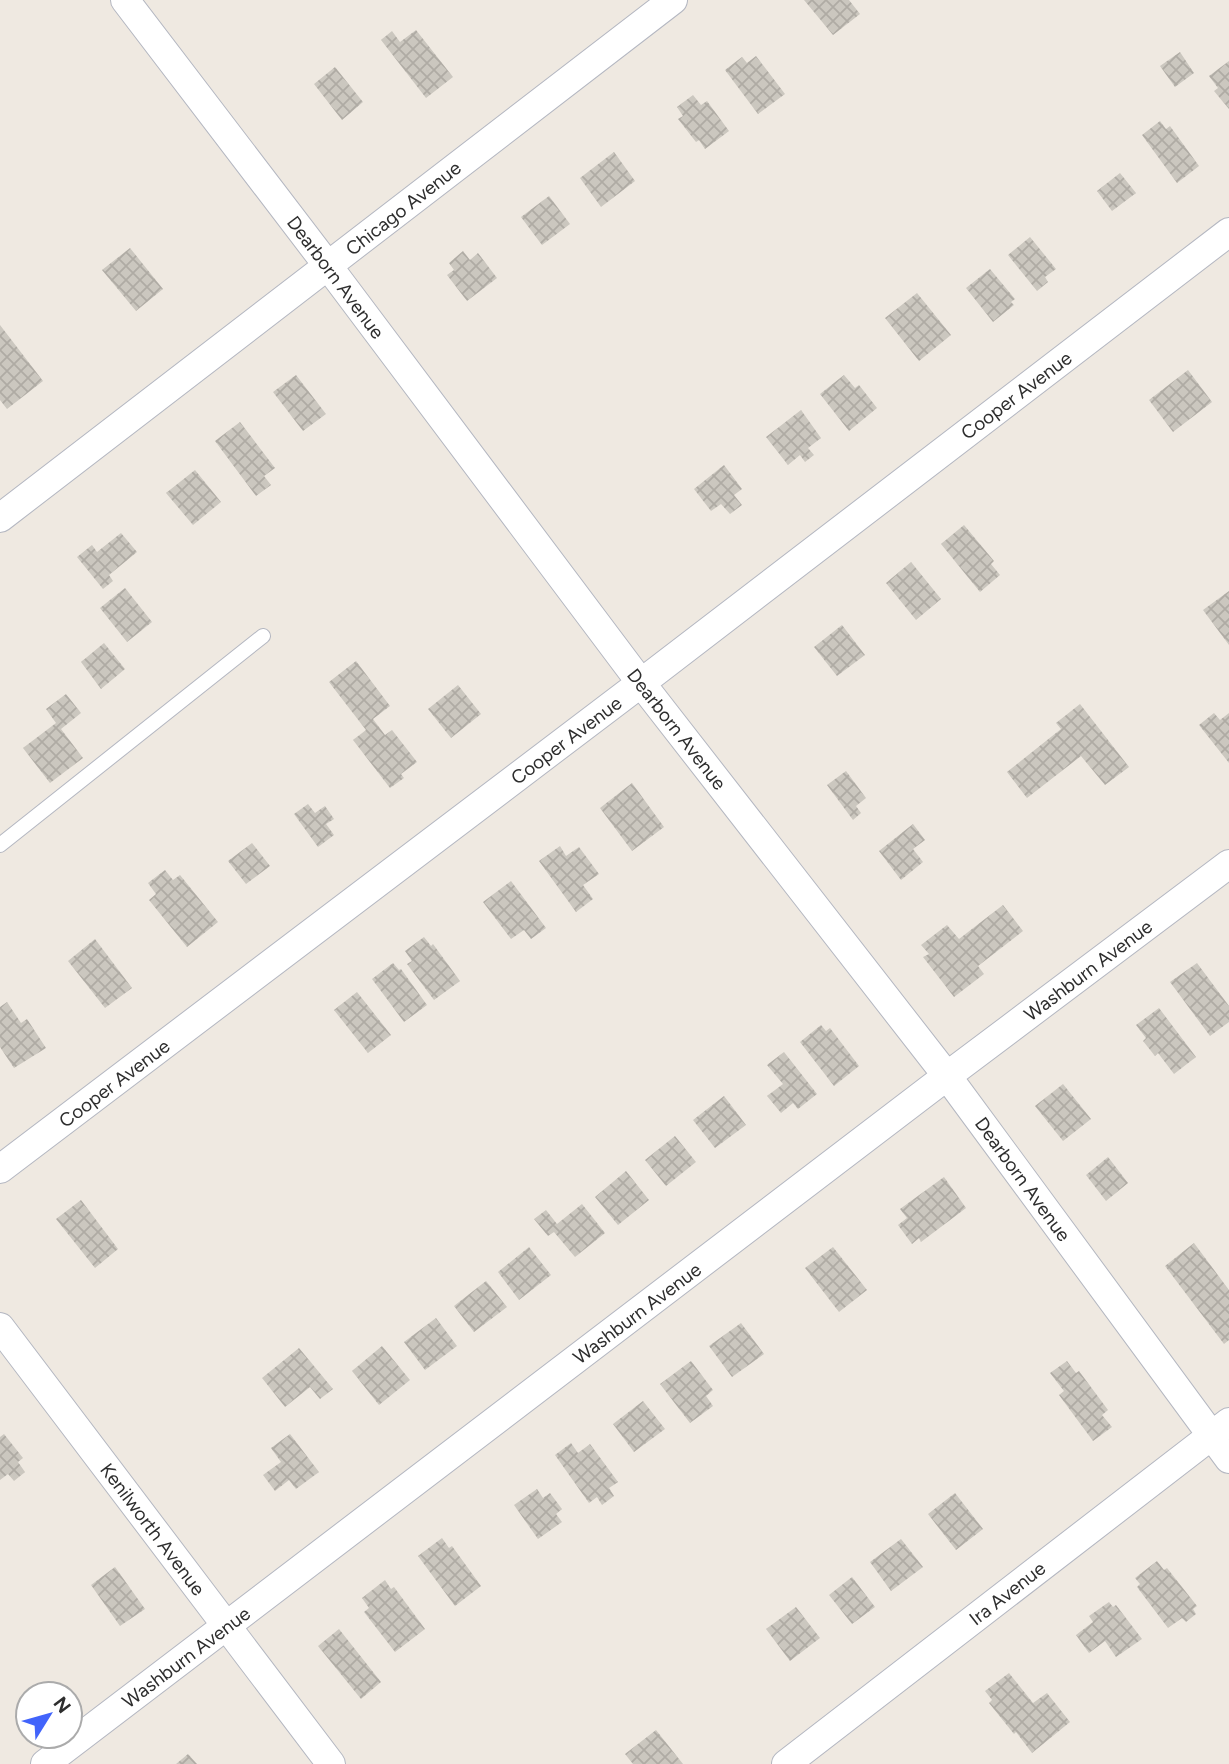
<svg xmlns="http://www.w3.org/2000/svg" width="1229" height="1764" font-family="Figtree,sans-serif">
	<defs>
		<pattern id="building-cross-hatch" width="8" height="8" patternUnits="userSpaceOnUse" patternTransform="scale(1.75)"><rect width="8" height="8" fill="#cbc7bf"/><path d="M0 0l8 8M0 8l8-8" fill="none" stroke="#afaba4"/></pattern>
	</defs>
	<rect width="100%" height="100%" fill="#efe9e1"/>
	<path fill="url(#building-cross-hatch)" d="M804 0H849L860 14 833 35Z
		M416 30 453 77 426 98 381 40 392 31 400 42Z
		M1180 52 1194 73 1175 87 1160 66Z
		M756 56 785 94 758 114 725 70 742 57 747 63Z
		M1229 61V109L1214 91 1218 88 1209 76Z
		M335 67 363 102 342 120 314 84Z
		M693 95 701 105 707 101 729 131 705 149 699 140 696 142 678 119 683 116 677 107Z
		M1160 121 1166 129 1170 126 1199 166 1177 183 1142 135Z
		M614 152 635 181 601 207 580 178Z
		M1120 173 1136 193 1112 211 1097 191Z
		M549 196 570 224 542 245 521 217Z
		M1030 237 1056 269 1045 277 1048 282 1037 291 1008 255Z
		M130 248 163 289 136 311 102 270Z
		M463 251 470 260 478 253 497 278 467 301 447 275 454 270 449 263Z
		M990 269 1015 299 1011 302 1014 305 993 322 966 288Z
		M917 293 951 335 919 361 885 318Z
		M0 325 43 381 7 409 0 400Z
		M1188 370 1212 402 1173 432 1149 400Z
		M296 375 326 414 303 431 273 392Z
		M844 375 855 388 859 385 877 408 849 431 820 394Z
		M801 410 821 438 808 448 814 455 805 462 800 455 788 465 766 437Z
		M240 422 275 468 264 476 271 485 256 496 215 441Z
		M724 465 742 489 734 495 742 505 730 514 721 504 711 511 694 489Z
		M195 470 221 502 193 525 166 493Z
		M964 525 994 561 991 564 1000 575 980 592 941 544Z
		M121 533 137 552 109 575 113 581 103 589 77 557 92 545 97 552Z
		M911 562 941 599 916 620 886 583Z
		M125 588 152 622 127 642 100 608Z
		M1229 591V645L1203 610Z
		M842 625 865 655 837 676 814 647Z
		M104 643 125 669 101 689 81 662Z
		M356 661 390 706 373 719 385 735 392 730 417 762 401 774 404 778 390 788 353 740 366 730 329 682Z
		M458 685 481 714 451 738 428 709Z
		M66 694 81 713 61 729 83 758 50 783 23 748 56 723 46 709Z
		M1080 704 1129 767 1105 785 1081 756 1027 798 1007 772 1061 729 1056 723Z
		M1214 713 1220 720 1229 713V763L1199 725Z
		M846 771 866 798 856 806 861 813 853 820 827 785Z
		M632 783 664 827 632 851 600 808Z
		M308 804 315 813 325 806 334 819 326 824 334 835 318 847 294 814Z
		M913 824 925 840 913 849 923 862 901 880 879 851Z
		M252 843 270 866 246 884 228 861Z
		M560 846 566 856 579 847 599 874 583 885 593 899 576 912 539 861Z
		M165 870 173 880 180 875 218 922 187 947 149 900 156 894 148 883Z
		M511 881 546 928 531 939 524 930 511 939 483 902Z
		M1003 905 1023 931 978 966 984 974 954 997 923 957 929 954 921 945 947 925 959 939Z
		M424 937 431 946 433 944 460 981 434 1000 407 964 412 961 405 951Z
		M95 939 132 988 105 1008 68 961Z
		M393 963 399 970 401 969 427 1005 404 1022 372 979Z
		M1197 963 1229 1006V1022L1210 1036 1170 982Z
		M357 992 391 1035 368 1053 334 1010Z
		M7 1002 21 1023 27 1019 46 1048 14 1068 0 1047V1007Z
		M1159 1008 1196 1057 1174 1074 1158 1053 1155 1056 1143 1041 1146 1038 1136 1025Z
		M821 1025 826 1031 830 1028 859 1066 834 1086 800 1042Z
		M784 1052 817 1094 798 1109 793 1103 781 1113 767 1096 783 1084 767 1065Z
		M1063 1084 1091 1119 1063 1141 1035 1106Z
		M724 1096 746 1125 715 1148 693 1120Z
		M675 1136 696 1162 666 1186 645 1160Z
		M1108 1157 1128 1183 1106 1201 1086 1175Z
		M626 1171 649 1200 618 1225 595 1197Z
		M944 1177 966 1208 921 1242 919 1238 912 1244 898 1225 907 1218 900 1209Z
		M81 1200 118 1249 95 1268 56 1219Z
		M582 1204 605 1233 575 1257 554 1232 548 1236 534 1219 546 1210 557 1224Z
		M1194 1243 1229 1290V1340L1224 1344 1165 1266Z
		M529 1247 551 1275 519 1300 498 1272Z
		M833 1247 867 1290 839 1312 805 1268Z
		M486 1281 507 1307 474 1332 454 1306Z
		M436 1318 457 1346 425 1370 404 1342Z
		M741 1323 764 1354 732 1377 709 1346Z
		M382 1346 410 1380 379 1405 352 1371Z
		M299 1348 333 1389 320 1399 310 1387 285 1407 262 1378Z
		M691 1361 713 1390 706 1396 713 1406 690 1423 660 1384Z
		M1067 1361 1076 1373 1079 1371 1108 1410 1102 1415 1112 1427 1093 1441 1059 1395 1064 1391 1050 1373Z
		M643 1401 665 1429 634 1452 613 1424Z
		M4 1434 23 1458 18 1462 25 1472 14 1481 8 1474 0 1480V1437Z
		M290 1434 319 1472 296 1489 289 1480 275 1491 263 1475 281 1462 271 1448Z
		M571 1443 578 1453 590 1444 618 1482 609 1488 614 1496 602 1505 597 1497 589 1503 555 1455Z
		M537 1489 543 1498 550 1493 562 1509 556 1514 562 1522 538 1539 514 1505Z
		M955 1493 983 1529 956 1550 928 1514Z
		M442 1538 449 1548 452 1546 481 1586 455 1606 418 1556Z
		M901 1539 923 1567 891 1591 870 1562Z
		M1157 1561 1164 1570 1167 1568 1197 1606 1193 1609 1196 1614 1186 1622 1182 1618 1168 1628 1137 1587 1140 1584 1135 1578Z
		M115 1567 145 1609 120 1626 91 1585Z
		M852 1577 875 1607 852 1624 829 1595Z
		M385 1580 391 1589 394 1587 425 1629 395 1652 364 1612 369 1608 362 1598Z
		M1109 1602 1113 1607 1116 1605 1142 1639 1116 1657 1105 1641 1089 1653 1076 1635 1093 1622 1089 1616Z
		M796 1607 820 1638 790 1661 766 1629Z
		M339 1629 381 1682 361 1699 318 1646Z
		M1009 1673 1033 1703 1047 1693 1070 1722 1032 1753 1016 1732 1014 1734 989 1703 992 1700 985 1691Z
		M656 1730 683 1764H633L625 1754Z
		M188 1754 197 1764H176Z"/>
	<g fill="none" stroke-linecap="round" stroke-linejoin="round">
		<defs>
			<path id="service" d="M0 845 263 636"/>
			<path id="minor" d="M125 0 328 266 641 683 947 1076 1229 1459
				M0 518 673 0
				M0 1169 641 683 1229 232
				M0 1327 331 1764
				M45 1764 947 1076 1229 864
				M786 1764 1229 1422"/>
		</defs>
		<use href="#service" stroke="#b4b7c1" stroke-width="16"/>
		<use href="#minor" stroke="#b4b7c1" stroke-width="30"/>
		<use href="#service" stroke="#fff" stroke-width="14"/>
		<use href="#minor" stroke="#fff" stroke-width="28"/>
	</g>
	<g text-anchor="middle" stroke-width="5" stroke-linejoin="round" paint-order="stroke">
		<g font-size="19" fill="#2e2e2e" stroke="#fff">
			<text transform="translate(403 208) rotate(-38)" y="7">Chicago Avenue</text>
			<text transform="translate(336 277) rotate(53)" y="7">Dearborn Avenue</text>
			<text transform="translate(1016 395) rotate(-37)" y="7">Cooper Avenue</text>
			<text transform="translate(677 729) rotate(52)" y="7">Dearborn Avenue</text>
			<text transform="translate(566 740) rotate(-37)" y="7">Cooper Avenue</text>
			<text transform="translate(1088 970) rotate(-37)" y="7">Washburn Avenue</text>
			<text transform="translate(114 1083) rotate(-37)" y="7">Cooper Avenue</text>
			<text transform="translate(1023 1179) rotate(54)" y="7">Dearborn Avenue</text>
			<text transform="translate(637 1313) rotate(-37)" y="7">Washburn Avenue</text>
			<text transform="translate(153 1529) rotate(53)" y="7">Kenilworth Avenue</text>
			<text transform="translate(1007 1593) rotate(-38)" y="7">Ira Avenue</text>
			<text transform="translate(186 1657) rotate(-37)" y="7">Washburn Avenue</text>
		</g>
	</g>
	<g transform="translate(49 1715) rotate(53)"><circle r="33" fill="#ffffff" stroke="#ababab" stroke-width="2"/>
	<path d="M0-5L12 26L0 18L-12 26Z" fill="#4264fb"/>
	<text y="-10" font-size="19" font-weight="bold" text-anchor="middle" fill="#2e2e2e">N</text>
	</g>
</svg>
